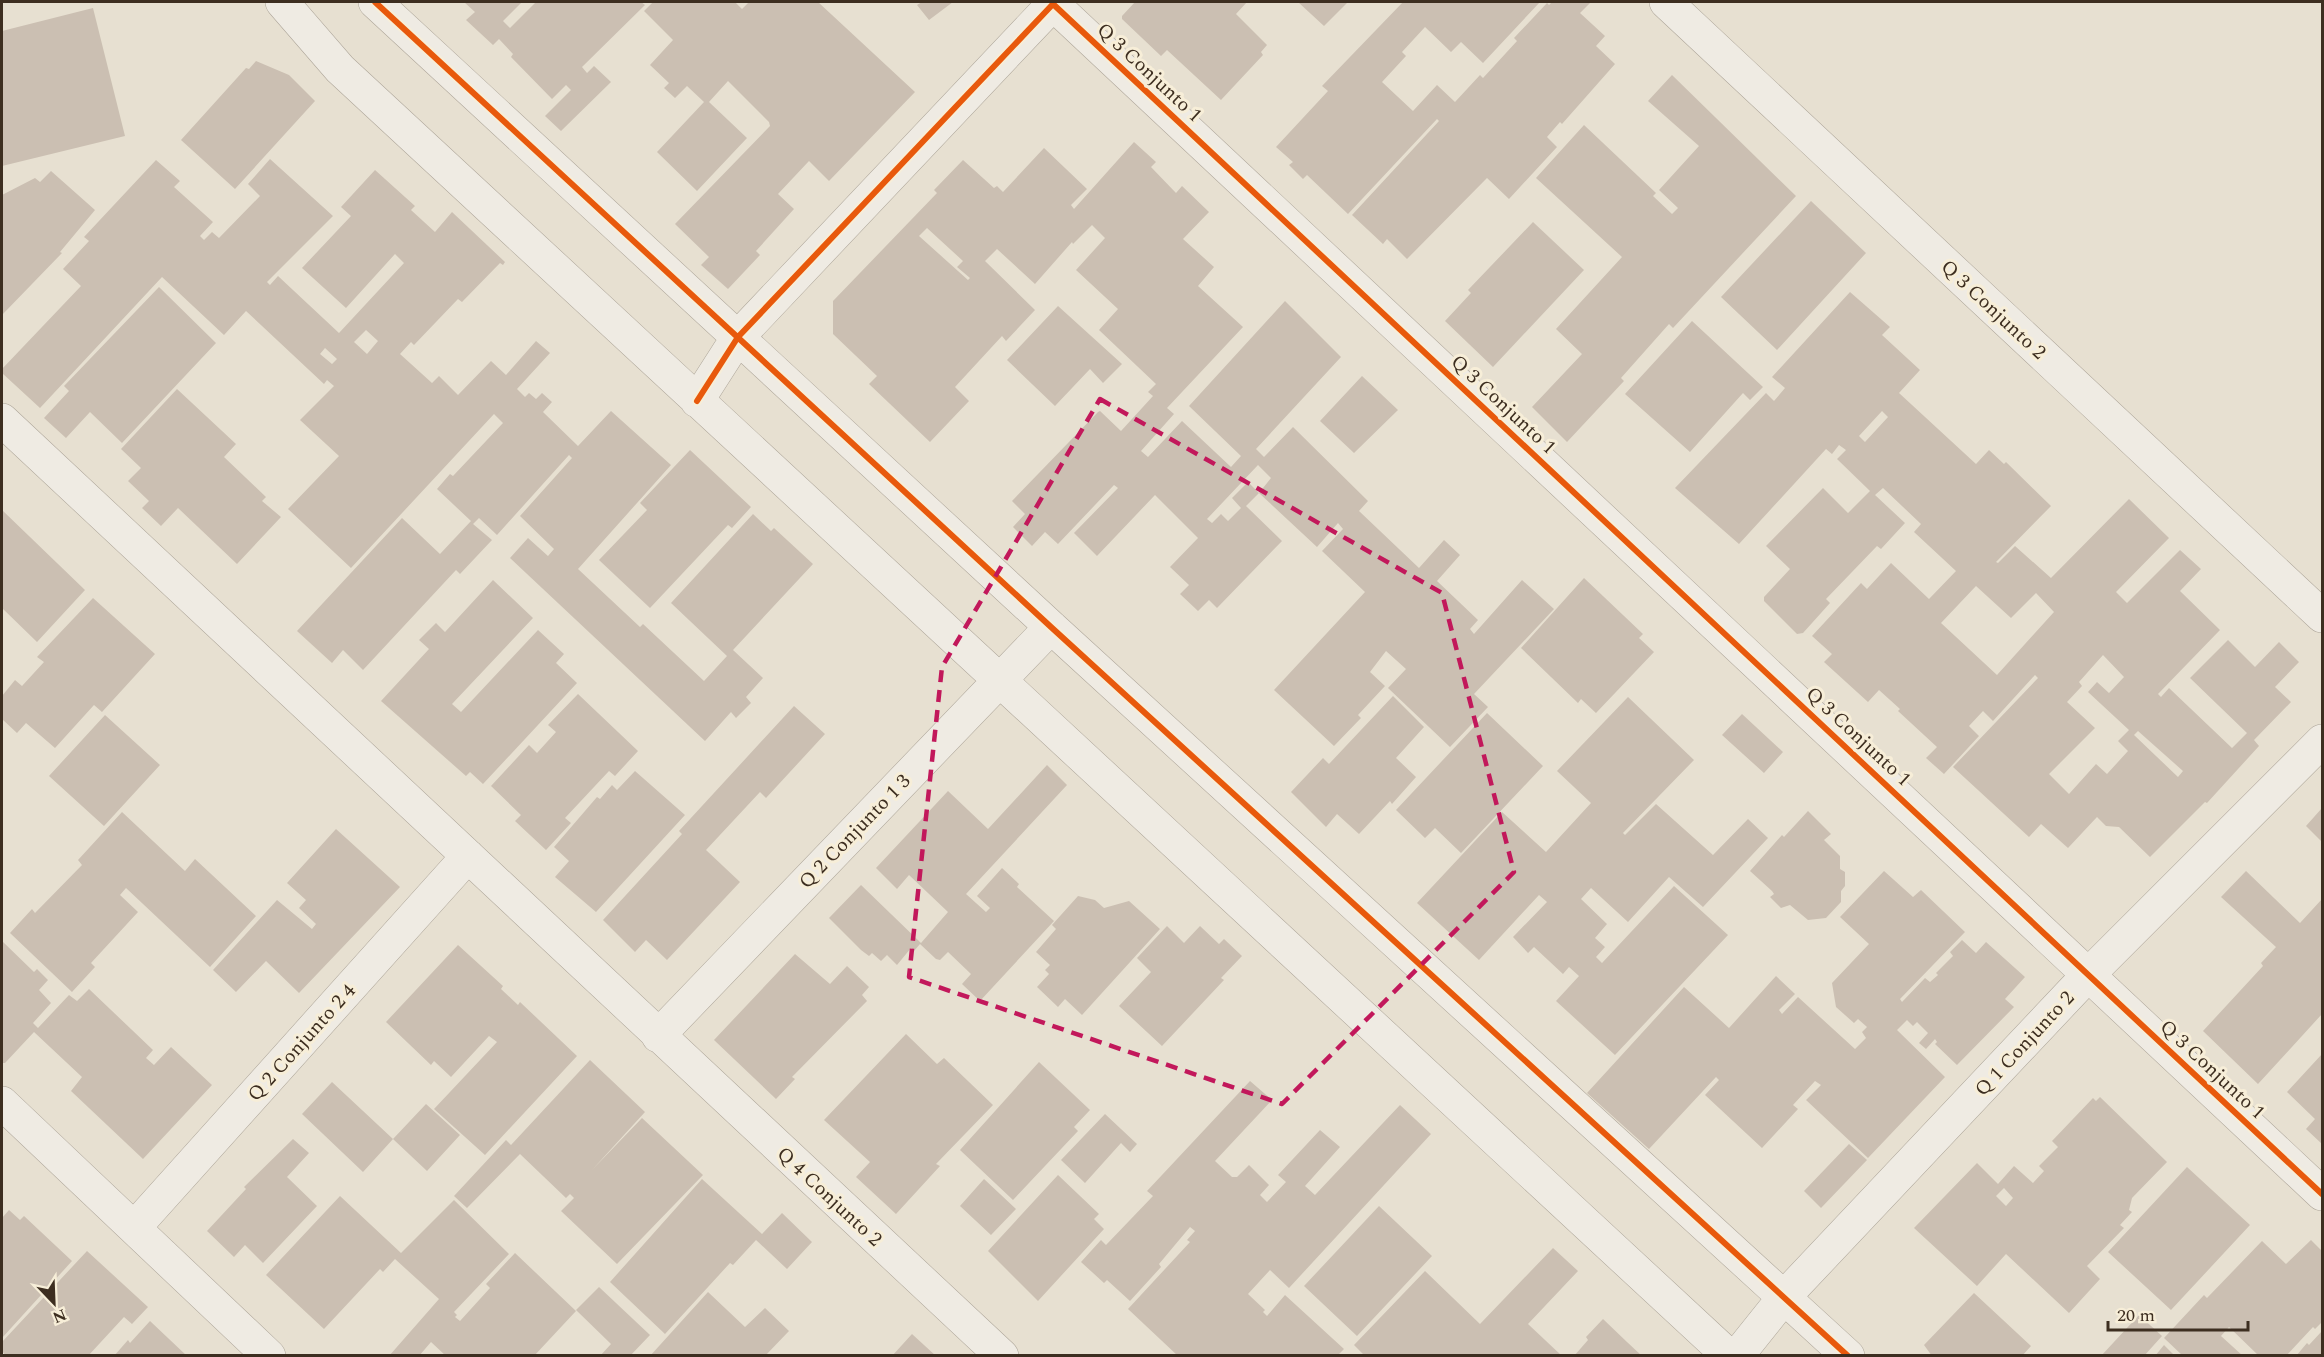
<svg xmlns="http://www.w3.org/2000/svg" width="2324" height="1357" font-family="Spectral,serif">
	<rect width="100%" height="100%" fill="#e7e0d1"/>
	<path fill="#cbbfb2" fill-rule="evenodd" d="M464 2H522L503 21 510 28 536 2H641L645 5 582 67 587 73 594 66 611 82 561 131 545 116 571 90 566 85 552 99 511 57 513 54 499 39 493 45 466 20 475 12Z
		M653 2H735L742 9 749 2H818L915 92 829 181 809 161 778 194 794 209 756 251 760 255 728 289 701 265 709 257 675 224 770 126 769 122 728 81 709 102 747 138 697 191 657 152 704 102 687 86 675 98 664 88 669 83 650 65 673 40 644 11Z
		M922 2H953L929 20 917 5Z
		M1135 2H1247L1236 14 1267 45 1261 52 1263 55 1221 100 1167 50 1161 56 1122 19V16Z
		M1298 2H1348L1324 26Z
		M1403 2H1540L1483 63 1461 42 1451 52 1425 27 1402 52 1406 56 1382 82 1413 111 1437 85 1455 102 1480 75 1483 78 1517 41 1514 38 1547 3 1549 5 1552 2H1591L1580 13 1605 36 1596 46 1615 64 1562 124 1560 122 1547 137 1557 147 1509 199 1487 178 1407 259 1387 239 1383 244 1352 215 1439 121 1437 119 1348 214 1307 175 1303 179 1289 165 1293 162 1276 147 1328 91 1322 86Z
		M93 8 125 136 2 166V31Z
		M256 61 289 75 315 101 235 189 181 140 246 68 249 69Z
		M1672 75 1796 196 1673 328 1669 324 1621 378 1624 381 1567 442 1532 407 1582 354 1556 329 1622 257 1536 178 1584 125 1656 193 1653 196 1672 214 1678 208 1659 190 1699 146 1648 101Z
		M1134 142 1156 162 1151 167 1176 193 1182 186 1209 212 1183 239 1214 267 1198 286 1243 327 1167 408 1174 414 1141 451 1148 457 1182 421 1231 467 1241 456 1189 406 1285 301 1341 357 1256 449 1264 457 1293 427 1368 501 1359 511 1419 568 1444 540 1460 555 1437 581 1478 620 1470 629 1474 634 1522 580 1554 609 1474 694 1488 707 1450 747 1388 688 1406 669 1386 651 1370 672 1385 686 1358 715 1361 718 1334 746 1274 690 1365 592 1322 551 1343 529 1338 523 1317 547 1259 493 1271 478 1258 465 1207 519 1212 523 1221 514 1228 521 1241 508 1232 498 1248 482 1259 493 1246 506 1282 541 1217 608 1209 600 1198 611 1180 594 1189 585 1170 567 1198 538 1155 495 1097 556 1074 533 1118 488 1114 485 1058 544 1045 532 1032 546 1013 527 1025 514 1012 501 1098 412 1100 411 1121 431 1153 396 1148 392 1156 384 1099 330 1118 309 1076 270 1105 238 1092 225 1073 244 1072 242 1035 284 997 249 985 261 1035 310 1006 341 1002 336 955 387 969 401 930 442 869 384 877 376 833 334V301L937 193 934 190 963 160 994 188 997 186 1003 192 1044 148 1087 189 1071 205 1074 209ZM927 228 963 261 957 267 970 278 968 280 919 236Z
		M270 159 333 216 267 282 270 285 278 276 339 333 404 263 395 254 346 308 302 268 351 216 341 207 375 170 415 206 411 210 435 232 452 212 505 262 503 265 500 263 462 302 458 299 414 345 411 342 400 354 432 383 439 376 458 395 491 361 506 375 536 341 550 353 517 389 525 397 529 393 536 399 542 393 552 402 543 412 578 446 611 411 671 465 578 569 640 627 643 624 704 681 727 656 671 603 753 514 771 531 774 528 813 564 733 650 763 678 746 697 751 703 736 718 731 712 705 741 510 558 528 538 548 556 554 549 520 516 572 458 569 455 497 535 479 518 473 524 492 540 460 574 456 570 363 670 343 650 332 663 297 631 402 518 440 554 471 521 437 489 450 474 453 476 503 423 494 414 351 568 288 509 339 456 300 420 334 386 327 380 324 384 246 311 224 335 162 277 40 408 2 373V369L81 286 63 269 89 241 84 237 156 160 180 181 174 187 213 222 200 236 204 240 212 232 219 238 260 196 248 184ZM366 330 378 341 367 354 354 342ZM325 348 337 359 332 364 320 354Z
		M51 171 95 210 60 252 62 253 2 315V195L35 178 40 182Z
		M1811 201 1866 253 1777 350 1721 297Z
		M1533 222 1584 270 1493 367 1445 321 1471 293 1468 290Z
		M159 287 216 343 122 443 90 412 66 438 44 418 69 391 64 386Z
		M1850 292 1890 327 1882 335 1920 370 1899 393 1976 464 1989 450 2004 464 2006 462 2051 506 1996 562 1998 563 2015 546 2051 578 2129 499 2169 538 2116 592 2127 603 2180 550 2201 569 2180 591 2220 630 2158 694 2161 697 2169 688 2232 748 2247 733 2190 678 2228 640 2255 667 2279 642 2299 662 2275 687 2291 702 2254 740 2259 746 2207 803 2205 802 2150 857 2119 827 2106 826 2097 817 2068 848 2041 824 2029 837 1953 767 2038 678 2035 675 1993 721 1983 711 1969 726 1979 736 1944 774 1926 758 1937 747 1898 711 1900 709 1879 690 1868 702 1824 662 1832 654 1812 636 1861 583 1867 589 1891 563 1929 599 1956 571 1914 532 1921 524 1883 488 1875 495 1905 523 1881 549 1877 546 1826 599 1830 603 1803 633 1797 634 1764 601V597L1790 569 1766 546 1823 488 1848 513 1870 491 1837 459 1846 450 1839 445 1832 454 1826 449 1739 544 1675 488 1766 393 1774 401 1785 388 1772 377ZM1882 411 1888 417 1865 442 1859 436ZM1976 586 2011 618 2036 593 2054 612 1997 675 1941 623ZM2103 655 2124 677 2109 693 2097 682 2088 692 2129 730 2118 741 2128 751 2107 774 2096 764 2069 794 2049 774 2095 728 2067 702 2082 686 2079 682ZM2138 731 2183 771 2178 777 2134 735Z
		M1058 306 1122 364 1103 383 1090 369 1055 406 1007 360Z
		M1692 321 1763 387 1750 400 1743 393 1690 452 1625 394Z
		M1362 376 1398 410 1354 453 1320 421Z
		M177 389 236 444 224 457 266 497 262 501 281 517 237 564 178 508 161 526 142 508 149 501 128 481 141 468 121 449Z
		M690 450 751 507 732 528 728 525 650 608 599 560 647 510 640 503Z
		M2 510 85 590 37 642 2 608Z
		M1584 578 1643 634 1639 638 1654 652 1596 713 1581 699 1578 703 1521 648Z
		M493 580 533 618 452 704 461 712 538 630 564 654 556 663 577 683 483 784 470 772 466 776 381 701 429 649 419 640 436 623 445 632Z
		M93 598 155 654 102 712 94 705 55 748 26 723 17 733 2 719V696L15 680 22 686 44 662 37 657Z
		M578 694 638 751 615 776 609 771 565 818 571 823 546 850 515 821 521 815 491 786 529 745 537 753 556 732 548 725Z
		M1393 696 1424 727 1396 758 1416 777 1392 804 1390 801 1359 834 1337 814 1326 827 1291 792 1323 758 1329 764Z
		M1628 697 1694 760 1623 833 1625 835 1656 804 1713 855 1748 819 1768 838 1703 907 1669 877 1628 922 1591 888 1581 899 1607 924 1595 938 1605 947 1596 957 1602 963 1674 886 1728 935 1615 1055 1556 1001 1579 976 1569 967 1563 974 1534 947 1528 953 1513 937 1547 902 1539 895 1479 960 1417 903 1502 812 1546 852 1591 803 1557 771Z
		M794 706 825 734 766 798 760 792 706 850 740 882 667 960 646 940 635 952 603 920 682 834 679 831Z
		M1487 713 1543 766 1461 853 1435 828 1425 838 1396 810Z
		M1742 714 1783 752 1764 773 1722 735Z
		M105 715 160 765 104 826 49 776Z
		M1047 765 1067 785 966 894 986 912 990 908 977 896 1002 868 1019 884 1017 887 1054 921 980 1001 962 984 971 974 948 952 940 960 936 959 920 944 914 951 911 948 897 965 887 955 881 961 872 953 869 956 861 950 829 918 861 885 921 943 948 912 909 875 897 889 876 868 948 791 988 829Z
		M635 771 685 815 596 912 555 877 569 861 554 847 597 797 600 799 612 785 617 790Z
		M2322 808V842L2306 826Z
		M1808 811 1831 834 1824 840 1840 856V869L1845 872V886L1841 891V902L1826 918 1808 920 1790 905 1781 908 1770 897 1774 894 1772 891 1750 871 1782 835 1784 837Z
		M122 812 185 871 195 859 256 916 210 967 126 888 120 895 138 912 91 963 95 967 72 992 10 933 32 909 35 913 82 865 78 860Z
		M336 829 400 887 299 993 266 961 236 992 213 970 277 900 312 929 316 924 299 908 306 900 287 883Z
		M1884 871 1913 897 1921 890 1965 932 1900 999 1902 1002 1925 978 1930 982 1938 975 1936 973 1953 956 1950 952 1962 940 1976 953 1986 942 2025 977 2005 999 2014 1007 1957 1065 1935 1044 1937 1042 1935 1039 1926 1049 1919 1043 1928 1033 1917 1022 1913 1026 1907 1020 1897 1030 1945 1077 1868 1158 1806 1100 1821 1085 1815 1081 1793 1105 1798 1109 1762 1148 1705 1095 1719 1080 1716 1077 1649 1149 1587 1093 1684 987 1729 1028 1776 976 1795 994 1779 1010 1782 1014 1798 997 1855 1049 1866 1038 1862 1032 1867 1027 1858 1019 1854 1023 1836 1007 1832 983 1869 944 1840 917Z
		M2246 871 2300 923 2322 899V1014L2258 1084 2203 1031 2263 966 2261 963 2276 947 2221 897Z
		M1078 896 1095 900 1104 908 1129 901 1160 929 1082 1015 1065 999 1058 1007 1037 987 1049 974 1045 970 1050 965 1036 952 1056 929 1052 925Z
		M1167 926 1184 943 1200 926 1219 944 1224 939 1242 956 1221 978 1224 980 1162 1046 1119 1006 1151 972 1137 958Z
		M2 941 34 972 37 969 48 980 39 990 51 1003 33 1023 38 1028 69 995 77 1001 89 989 153 1050 146 1058 154 1065 171 1047 212 1085 143 1159 71 1091 82 1077 34 1032 5 1063H2Z
		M458 945 503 986 501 989 518 1005 520 1002 577 1056 485 1155 434 1109 497 1042 489 1036 451 1077 434 1061 431 1065 386 1022Z
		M795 954 830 984 847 966 869 987 862 995 867 1001 792 1077 795 1079 776 1099 714 1040Z
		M906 1034 937 1064 944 1058 993 1105 936 1164 940 1166 896 1214 856 1177 870 1162 824 1120Z
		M2322 1054V1144L2306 1129 2315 1119 2287 1092Z
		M590 1060 645 1112 592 1170 642 1118 703 1175 617 1264 561 1211 574 1198 570 1194 566 1198 520 1154 467 1208 454 1196 506 1140 511 1145Z
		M1039 1062 1090 1110 1074 1127 1078 1131 1013 1200 960 1150Z
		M1250 1081 1272 1100 1215 1161 1232 1177H1237L1249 1165 1269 1185 1260 1195 1267 1202 1286 1182 1278 1175 1320 1130 1340 1147 1305 1186 1315 1195 1400 1105 1431 1134 1289 1288 1270 1270 1248 1294 1265 1310 1263 1312 1267 1316 1285 1295 1344 1349 1337 1356H1178L1128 1309 1190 1242 1187 1240 1195 1231 1190 1227 1159 1264 1161 1267 1130 1301 1107 1280 1104 1283 1081 1262 1101 1240 1106 1245 1153 1196 1147 1191Z
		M332 1082 393 1139 363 1172 302 1114Z
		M2100 1097 2167 1162 2132 1198 2129 1210 2132 1212 2120 1225 2124 1228 2087 1266 2100 1279 2069 1313 2006 1254 1977 1286 1914 1228 1977 1163 1998 1184 2014 1166 2033 1183 2044 1171 2039 1166 2058 1147 2052 1141 2093 1098 2096 1101ZM2004 1188 2013 1198 2006 1206 1996 1196Z
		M426 1104 460 1135 427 1171 393 1139Z
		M1105 1114 1137 1144 1130 1152 1121 1143 1085 1183 1061 1160Z
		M293 1139 309 1153 287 1177 317 1206 263 1263 245 1245 234 1257 207 1231 246 1189 244 1187Z
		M1849 1144 1867 1160 1821 1208 1804 1191Z
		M2187 1167 2250 1225 2171 1310 2108 1252Z
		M1058 1175 1099 1214 1094 1219 1104 1229 1038 1301 988 1251Z
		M702 1179 762 1234 782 1213 812 1242 787 1269 756 1240 733 1265 730 1263 665 1334 610 1282Z
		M984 1179 1016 1209 991 1235 960 1206Z
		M340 1196 401 1253 454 1200 509 1254 454 1312 457 1315 455 1317 460 1321 490 1288 486 1284 515 1253 576 1311 534 1356H446L431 1342 419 1356H389L439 1299 395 1259 383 1272 380 1269 324 1329 266 1275Z
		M1379 1206 1432 1256 1357 1336 1304 1286Z
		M9 1210 20 1220 24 1216 72 1261 2 1338V1218Z
		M2311 1240 2322 1251V1322L2315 1329 2313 1327 2286 1356H2259L2229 1327 2221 1336 2243 1356H2183L2164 1338 2204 1295 2207 1298 2262 1241 2286 1264Z
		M1553 1248 1578 1271 1528 1324 1562 1356H1365L1354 1345 1425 1271 1480 1324Z
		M87 1251 148 1307 132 1324 124 1317 88 1356H6L2 1351V1342Z
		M599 1287 650 1335 630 1356H600L611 1344 576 1310Z
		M708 1292 745 1327 765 1308 789 1331 765 1356H650Z
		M1974 1293 2031 1346 2022 1356H1932L1924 1345Z
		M2139 1315 2162 1336 2144 1356H2101Z
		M1603 1319 1627 1342 1642 1356H1574L1588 1340 1586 1337Z
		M150 1321 187 1356H114L128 1340 130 1343Z
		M2322 1331V1356H2296L2307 1343 2309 1345Z
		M912 1334 936 1356H892Z
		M2164 1345 2175 1356H2155Z"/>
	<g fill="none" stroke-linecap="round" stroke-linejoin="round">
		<defs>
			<path id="street" d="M282 2 340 69 1729 1356
				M375 2 1051 627 1848 1356
				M1666 2 2322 616
				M697 401 738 337 1053 4 2322 1194
				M2 420 1002 1356
				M658 1036 1051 627
				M2 1103 269 1356
				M134 1228 468 856
				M1737 1356 1785 1296 2089 974 2322 741"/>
		</defs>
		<use href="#street" stroke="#ada599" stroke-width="34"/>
		<use href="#street" stroke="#efebe3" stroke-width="33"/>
		<defs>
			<path id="cycleway" d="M375 2 1051 627 1848 1356
				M697 401 738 337 1053 4 2322 1194"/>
		</defs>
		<use href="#cycleway" stroke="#f7eed8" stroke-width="10"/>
		<use href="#cycleway" stroke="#e8590c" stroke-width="6"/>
	</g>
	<path fill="none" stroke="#c2185b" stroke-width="4.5" stroke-dasharray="12 8" stroke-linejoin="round" d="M1100 399 1442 593 1514 872 1282 1104 909 977 942 667Z"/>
	<g text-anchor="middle" stroke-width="6" stroke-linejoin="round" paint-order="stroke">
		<g font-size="20" fill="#3d2e20" stroke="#f7eed8">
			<text transform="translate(1150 72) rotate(43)" y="7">Q 3 Conjunto 1</text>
			<text transform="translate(1994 309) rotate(43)" y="7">Q 3 Conjunto 2</text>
			<text transform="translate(1504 404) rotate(43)" y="7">Q 3 Conjunto 1</text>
			<text transform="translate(1859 736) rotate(43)" y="7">Q 3 Conjunto 1</text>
			<text transform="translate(854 831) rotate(-46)" y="7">Q 2 Conjunto 1 3</text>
			<text transform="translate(301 1042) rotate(-48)" y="7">Q 2 Conjunto 2 4</text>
			<text transform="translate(2024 1043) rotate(-47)" y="7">Q 1 Conjunto 2</text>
			<text transform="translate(2213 1069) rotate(43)" y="7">Q 3 Conjunto 1</text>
			<text transform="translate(830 1196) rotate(43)" y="7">Q 4 Conjunto 2</text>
		</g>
	</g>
	<rect width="2324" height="1357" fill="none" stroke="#3d2e20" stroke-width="6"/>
	<g transform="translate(54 1303) rotate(157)" stroke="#f7eed8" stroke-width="4.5" paint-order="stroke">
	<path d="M0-4.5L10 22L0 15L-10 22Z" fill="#3d2e20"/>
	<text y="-9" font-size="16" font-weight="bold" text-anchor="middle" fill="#3d2e20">N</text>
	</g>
	<path d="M2108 1321v9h140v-9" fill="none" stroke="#3d2e20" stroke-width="3"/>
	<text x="2117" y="1321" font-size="18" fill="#3d2e20" stroke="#f7eed8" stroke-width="4.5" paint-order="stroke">20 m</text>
</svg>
